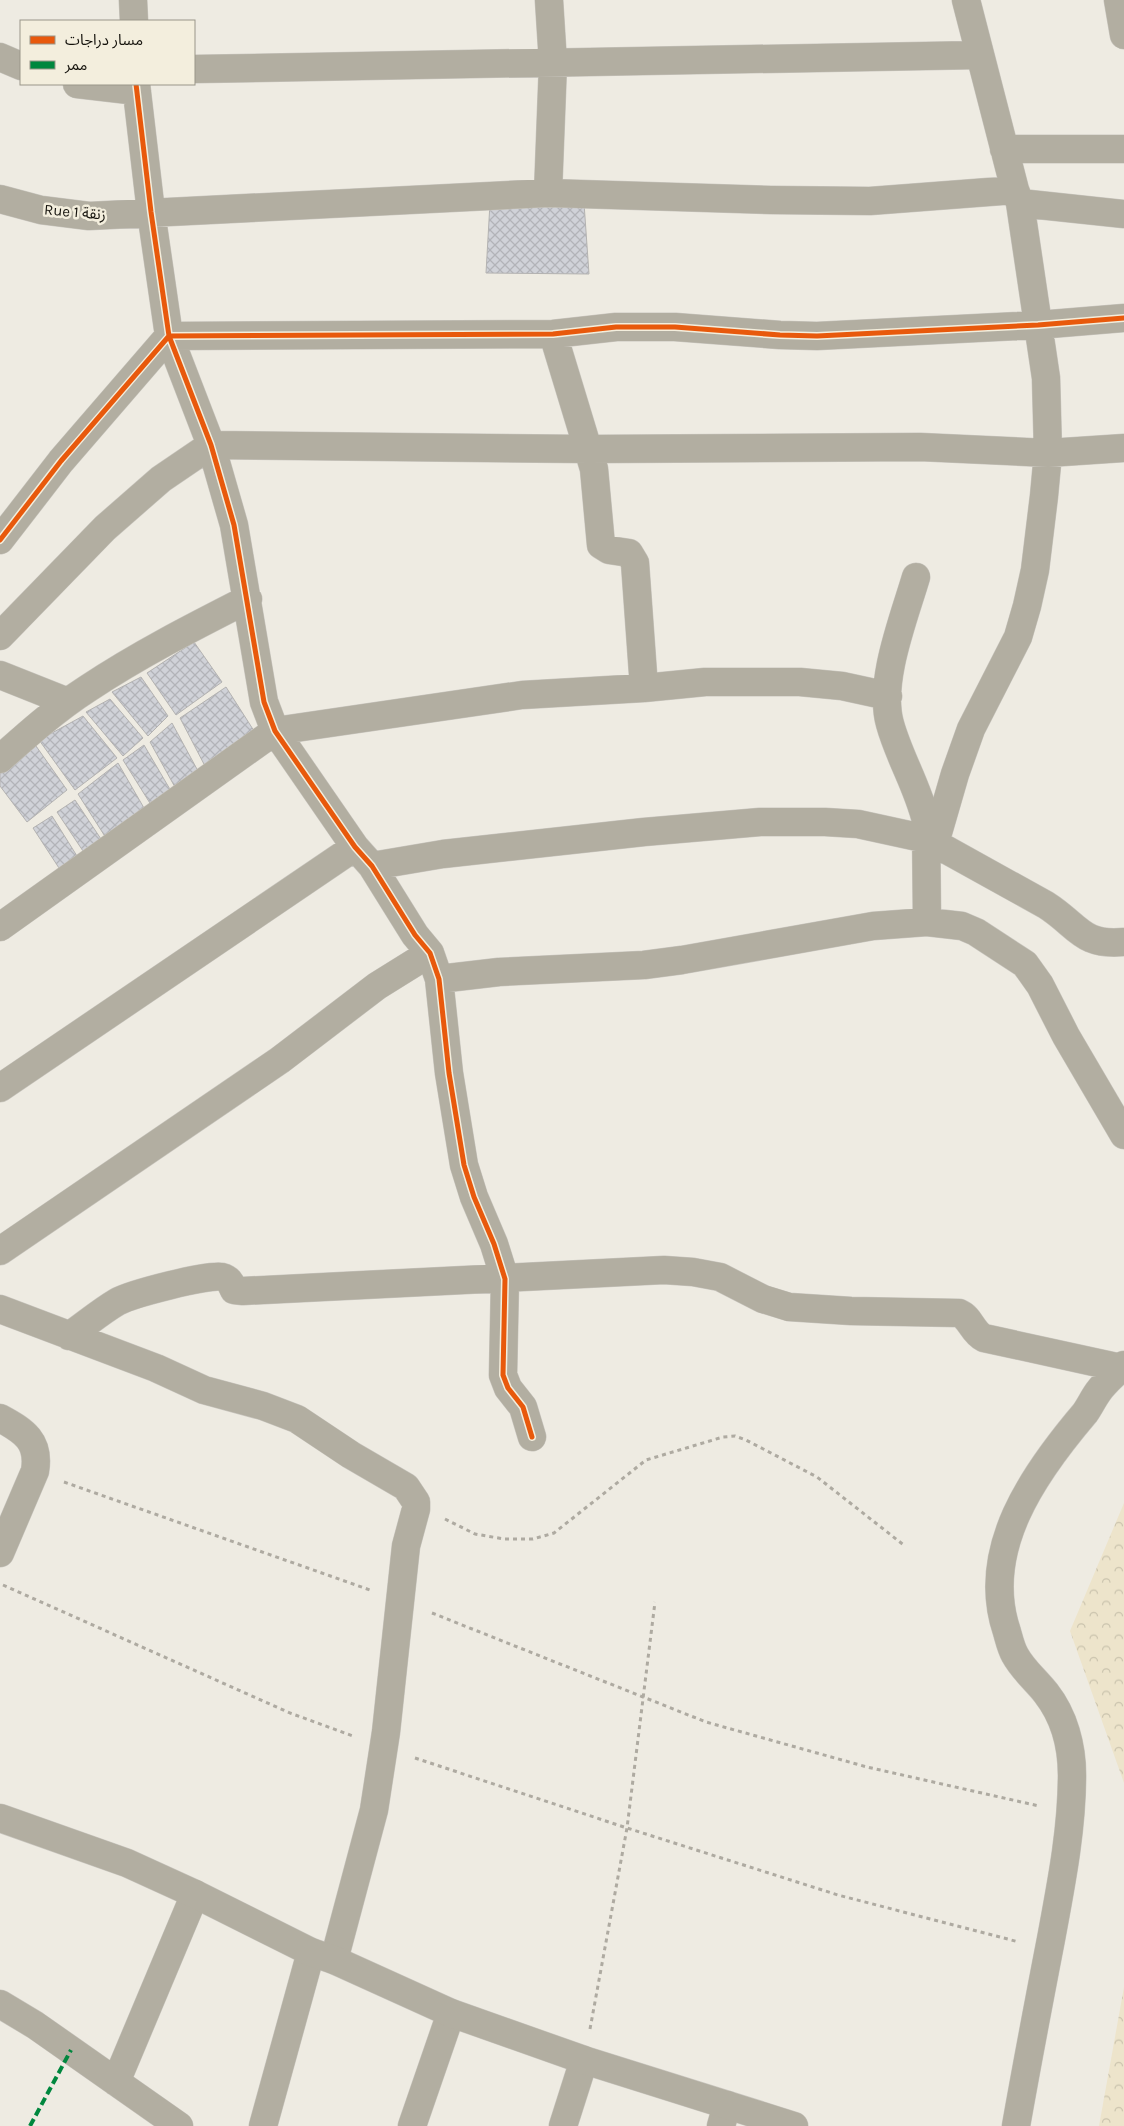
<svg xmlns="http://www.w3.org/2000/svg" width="1124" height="2126" font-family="Karla,'Noto Sans Arabic',sans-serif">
	<defs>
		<pattern id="park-crowns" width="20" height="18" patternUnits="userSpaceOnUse" patternTransform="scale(1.25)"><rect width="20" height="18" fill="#ede4cb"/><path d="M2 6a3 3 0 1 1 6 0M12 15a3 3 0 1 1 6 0" fill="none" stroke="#cac3ad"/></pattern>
		<pattern id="building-cross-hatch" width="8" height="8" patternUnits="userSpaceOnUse" patternTransform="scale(1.25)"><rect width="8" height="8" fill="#d0d2d8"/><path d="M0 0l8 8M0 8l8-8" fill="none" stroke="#b2b3b8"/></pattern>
	</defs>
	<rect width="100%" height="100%" fill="#eeebe2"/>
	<path fill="url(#park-crowns)" d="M1124 1503V1783L1070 1631Z
		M1124 1987V2126H1099Z"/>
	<path fill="url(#building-cross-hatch)" stroke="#b3b2b1" d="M490 203H584L589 274 486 273Z
		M194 642 222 682 176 715 147 673Z
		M141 677 168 716 148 736 112 692Z
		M226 687 256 734 206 768 180 718Z
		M110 699 143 738 123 756 86 712Z
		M83 716 117 758 75 790 39 740Z
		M172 723 198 771 176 789 150 742Z
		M144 745 171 791 153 808 123 760Z
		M36 746 67 790 27 822 0 786V774Z
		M118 763 144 808 106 838 78 794Z
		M75 800 101 839 83 851 57 812Z
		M52 816 77 856 59 868 33 828Z"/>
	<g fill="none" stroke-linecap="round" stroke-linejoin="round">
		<defs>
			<path id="minor" d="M133 0 134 21
				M1118 0 1124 35
				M0 57 21 66
				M194 69 980 55
				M77 84 137 91
				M136 84 151 212 169 336 211 445 234 525 264 702 275 731 355 847 372 866 415 935 430 953 439 979 449 1073 464 1165 474 1197 494 1244 505 1279 503 1375 508 1388 523 1407 532 1437
				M1004 149H1124
				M548 193 553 63 549 0
				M0 199 41 210 89 216 548 193 771 200 870 201 1015 190
				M1020 203 1124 214
				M553 334 594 469 601 545 609 550 629 553 635 563 644 688
				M0 540 61 461 169 336 553 334 616 327H675L780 335 817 336 1038 325 1124 318
				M916 577C904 618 878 682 890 724 899 757 918 787 926 821L927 922
				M0 636 105 528 161 479 211 445 589 449 920 447 1048 453 1124 448
				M0 675 68 702
				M0 759C28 734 56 709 87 689 138 655 193 627 248 599
				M935 843 955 774 971 729 1018 637 1027 606 1035 570 1044 496 1048 453 1046 378 1020 203 1015 190 966 0
				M372 866 443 854 644 832 760 822H825L858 824 927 839 1046 905C1079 926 1081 946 1124 942
				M0 927 275 731 522 695 644 688 705 682H800L842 686 888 696
				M439 979 499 972 644 965 682 960 873 926 927 922 962 926 976 932 1025 964 1040 985 1066 1036 1124 1135
				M0 1088 355 847
				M0 1251 280 1060 377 986 430 953
				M0 1309 156 1368 204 1390 263 1406 297 1419 351 1455 406 1487 416 1502V1509L406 1546 386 1732 374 1810 334 1960
				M69 1336C85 1325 100 1312 117 1302 131 1294 208 1274 222 1277 230 1279 231 1284 234 1290L243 1291 664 1270 693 1272 720 1277 763 1299 789 1307 851 1311 959 1313C971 1318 972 1332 984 1338L1121 1368
				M0 1418C24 1431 40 1441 35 1471L0 1553
				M0 2004 35 2025 179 2126
				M116 2082 195 1894
				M263 2126 311 1952
				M412 2126 451 2013
				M563 2126 584 2060
				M721 2126 727 2105
				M1016 2126C1027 2064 1039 2001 1051 1939 1061 1885 1072 1830 1072 1775 1072 1746 1064 1716 1046 1693 1036 1680 1023 1670 1015 1655 1011 1648 1009 1639 1007 1632 979 1550 1034 1473 1085 1413 1090 1406 1093 1399 1098 1392 1105 1382 1115 1374 1124 1365"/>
			<path id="tertiary" d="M0 1818 127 1863 195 1894 311 1952 334 1960 451 2013 584 2060 794 2126"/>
		</defs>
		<use href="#minor" stroke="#cac7c0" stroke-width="29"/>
		<use href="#tertiary" stroke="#cac7c0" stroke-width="29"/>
		<path stroke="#aeaaa1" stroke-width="3" stroke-dasharray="4 4" stroke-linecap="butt" d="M64 1482 370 1590
			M445 1519 475 1534 504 1539H533L554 1533 646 1460 723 1437 735 1436 746 1440 817 1477 905 1546
			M3 1585 290 1713 353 1736
			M432 1613 706 1722 867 1767 1039 1806
			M415 1758 627 1828 838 1895 1019 1942
			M590 2029 627 1828 655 1602"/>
		<use href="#minor" stroke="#b2aea1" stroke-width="28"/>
		<use href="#tertiary" stroke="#b2aea1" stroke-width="28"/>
		<path stroke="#00873e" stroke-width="4" stroke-dasharray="8 4" stroke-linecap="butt" d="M30 2126 71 2050"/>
		<defs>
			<path id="cycleway" d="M136 84 151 212 169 336 211 445 234 525 264 702 275 731 355 847 372 866 415 935 430 953 439 979 449 1073 464 1165 474 1197 494 1244 505 1279 503 1375 508 1388 523 1407 532 1437
				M0 540 61 461 169 336 553 334 616 327H675L780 335 817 336 1038 325 1124 318"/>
		</defs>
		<use href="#cycleway" stroke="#f3eedd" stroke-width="8"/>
		<use href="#cycleway" stroke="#e8590c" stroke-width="5"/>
	</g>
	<g text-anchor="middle" stroke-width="5" stroke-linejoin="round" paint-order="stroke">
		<g font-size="15" fill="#13110b" stroke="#f3eedd">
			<text transform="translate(75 212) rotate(5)" y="5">Rue 1 زنقة</text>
		</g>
	</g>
	<rect x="20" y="20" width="175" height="65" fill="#f3eedd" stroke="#999689"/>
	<rect x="30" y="36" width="25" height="8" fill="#e8590c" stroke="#999689"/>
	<text x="65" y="45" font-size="15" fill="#13110b">مسار دراجات</text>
	<rect x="30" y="61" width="25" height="8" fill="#00873e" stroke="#999689"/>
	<text x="65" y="70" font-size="15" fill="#13110b">ممر</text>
</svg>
